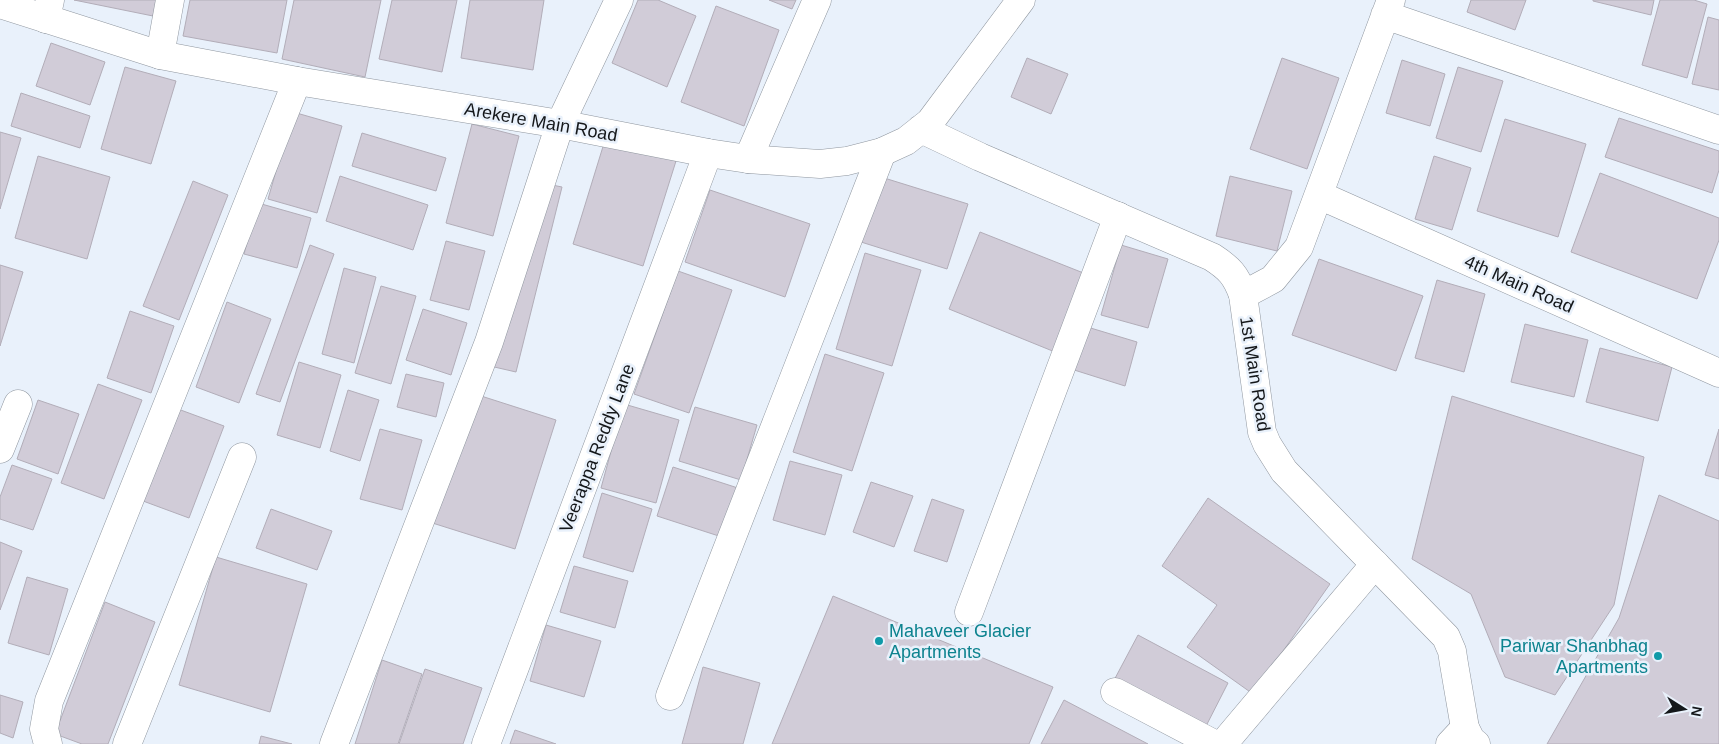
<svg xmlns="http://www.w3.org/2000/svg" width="1719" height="744" font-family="Helvetica,sans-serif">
	<rect width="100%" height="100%" fill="#e9f1fb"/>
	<path fill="#d1ccd8" stroke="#b2adb8" d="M74 0H157L153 16Z
		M190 0H287L277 53 183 36Z
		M294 0H381L365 77 282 59Z
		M392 0H457L442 72 379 59Z
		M470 0H544L533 70 461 58Z
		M638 0H658L696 16 667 87 612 63Z
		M769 0H796L792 9Z
		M1471 0H1526L1515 30 1467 12Z
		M1593 0H1654L1651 15 1593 1Z
		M1660 0H1694L1707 4 1687 78 1642 65Z
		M716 6 779 30 744 126 681 102Z
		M1708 17 1719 20V90L1692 84Z
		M51 43 105 62 90 105 36 86Z
		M1027 58 1068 74 1051 114 1011 97Z
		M1282 58 1339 78 1307 169 1250 149Z
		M1402 60 1445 74 1430 126 1386 113Z
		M125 67 176 81 151 164 101 149Z
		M1458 67 1503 81 1481 152 1436 138Z
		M21 93 90 116 80 148 11 126Z
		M293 112 342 126 317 213 268 199Z
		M1619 118 1719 151V170L1712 193 1605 157Z
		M1505 119 1586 144 1558 237 1477 211Z
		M472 124 519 136 493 236 446 223Z
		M0 132 21 138 0 209Z
		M362 133 446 158 436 191 352 166Z
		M605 140 676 161 643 266 573 244Z
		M38 156 110 177 87 259 15 238Z
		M1434 156 1471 168 1452 230 1415 219Z
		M1600 173 1719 218V240L1697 299 1571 252Z
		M340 176 428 205 413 250 326 221Z
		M1230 176 1292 191 1277 251 1216 236Z
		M881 177 968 204 947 269 861 242Z
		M193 181 228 195 179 320 143 306Z
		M547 184 562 187 516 372 490 366Z
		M710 190 810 224 785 297 685 262Z
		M258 203 311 218 297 268 244 254Z
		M980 232 1086 274 1055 352 949 309Z
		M446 241 485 251 469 310 430 300Z
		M310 245 334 254 280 402 256 394Z
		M1121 245 1168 259 1148 328 1101 315Z
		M865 253 921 270 892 366 836 349Z
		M1319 259 1423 296 1396 371 1292 335Z
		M0 265 23 272 0 346Z
		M344 268 376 277 354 363 322 354Z
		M678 271 732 290 689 413 634 394Z
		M1437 280 1485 294 1464 372 1415 358Z
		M381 286 416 296 391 384 355 373Z
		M227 302 271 319 239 403 196 387Z
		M423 309 467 323 451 375 406 360Z
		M130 311 174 326 151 393 107 378Z
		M1525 324 1588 340 1574 397 1511 382Z
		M1084 326 1137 342 1125 386 1071 369Z
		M1600 348 1672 367 1658 421 1586 402Z
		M825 354 884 373 852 471 793 452Z
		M299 362 341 375 320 448 277 435Z
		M406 374 444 383 436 417 397 407Z
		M98 384 142 400 104 499 61 483Z
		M348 390 379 400 360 461 330 451Z
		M478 395 556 420 515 549 426 521Z
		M1452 396 1644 457 1614 605 1555 695 1505 677 1471 594 1412 559Z
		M38 400 79 414 58 474 17 459Z
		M624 404 679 420 656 503 601 488Z
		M695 407 757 425 741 480 679 461Z
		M178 409 224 426 189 518 143 501Z
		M380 429 422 440 402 510 360 499Z
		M1719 429V479L1705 475Z
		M790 461 842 475 825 535 773 520Z
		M12 465 52 479 33 530 0 519V497Z
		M673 467 741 489 725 538 657 516Z
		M871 482 913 496 894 547 853 532Z
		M602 493 652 509 633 572 583 557Z
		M1659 495 1719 521V744H1547L1619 618Z
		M1208 498 1330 584 1253 694 1187 647 1217 605 1162 566Z
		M932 499 964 510 947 562 914 551Z
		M271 509 332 531 317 570 256 548Z
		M0 542 22 551 0 610Z
		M216 557 307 584 270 712 179 685Z
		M574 566 628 581 615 628 560 612Z
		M27 577 68 589 49 655 8 643Z
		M833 596 1053 687 1029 744H772Z
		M105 602 155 622 108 744H82L55 734Z
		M546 625 601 641 584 697 530 681Z
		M1138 635 1228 683 1203 732 1112 684Z
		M382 660 422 674 398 744H355Z
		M703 667 760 683 743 744H682Z
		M425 669 482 688 463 744H399Z
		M0 695 23 702 13 738 0 733Z
		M1064 700 1148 744H1041Z
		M515 730 556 744H510Z
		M261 736 292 744H259Z"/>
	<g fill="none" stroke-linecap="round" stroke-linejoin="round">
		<defs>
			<path id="minor" d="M1385 15 1719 130
				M46 19 50 0
				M160 55 170 0
				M748 159 817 0
				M1319 195 1719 373
				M1243 295 1273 279 1299 247 1391 0
				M0 449 18 404
				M969 612 1118 216
				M1115 692 1214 744
				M670 696 882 152
				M48 744 44 729 49 701 297 81
				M127 744 242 457
				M334 744 489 342 560 124 619 0
				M486 744 708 153
				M1223 744 1375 564
				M1450 744 1465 728"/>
			<path id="tertiary" d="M0 4 160 55 297 81 560 124 708 153 748 159 820 164 847 161 882 152 906 141 930 122 1021 0
				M921 129 980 157 1212 257C1229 268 1236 275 1243 295L1262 432 1267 444 1284 471 1446 637 1452 651 1454 664 1465 728 1471 740 1476 744"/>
		</defs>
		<use href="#minor" stroke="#8f969f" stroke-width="29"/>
		<use href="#tertiary" stroke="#8f969f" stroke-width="29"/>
		<use href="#minor" stroke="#fff" stroke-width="28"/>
		<use href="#tertiary" stroke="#fff" stroke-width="28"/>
	</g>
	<g fill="#0f9aa8" stroke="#e9f1fb" stroke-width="2">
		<circle cx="879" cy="641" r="5"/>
		<circle cx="1658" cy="656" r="5"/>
	</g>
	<g text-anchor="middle" stroke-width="5" stroke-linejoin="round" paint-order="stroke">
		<g font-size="18" fill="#14171a" stroke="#e9f1fb">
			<text transform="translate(541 122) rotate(10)" y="6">Arekere Main Road</text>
			<text transform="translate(1519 284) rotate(24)" y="6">4th Main Road</text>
			<text transform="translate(1255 374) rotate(81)" y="6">1st Main Road</text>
			<text transform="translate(597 448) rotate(-69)" y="6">Veerappa Reddy Lane</text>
		</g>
		<g font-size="18" fill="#0d838f" stroke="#e9f1fb" text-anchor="start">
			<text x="889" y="637">Mahaveer Glacier<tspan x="889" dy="21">Apartments</tspan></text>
			<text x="1648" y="652" text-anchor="end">Pariwar Shanbhag<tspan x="1648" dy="21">Apartments</tspan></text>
		</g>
	</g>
	<g transform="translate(1684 709) rotate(101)" stroke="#e9f1fb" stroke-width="4" paint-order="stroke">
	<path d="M0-4L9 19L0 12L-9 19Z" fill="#14171a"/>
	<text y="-8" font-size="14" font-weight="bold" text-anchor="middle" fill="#14171a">N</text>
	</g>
</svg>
